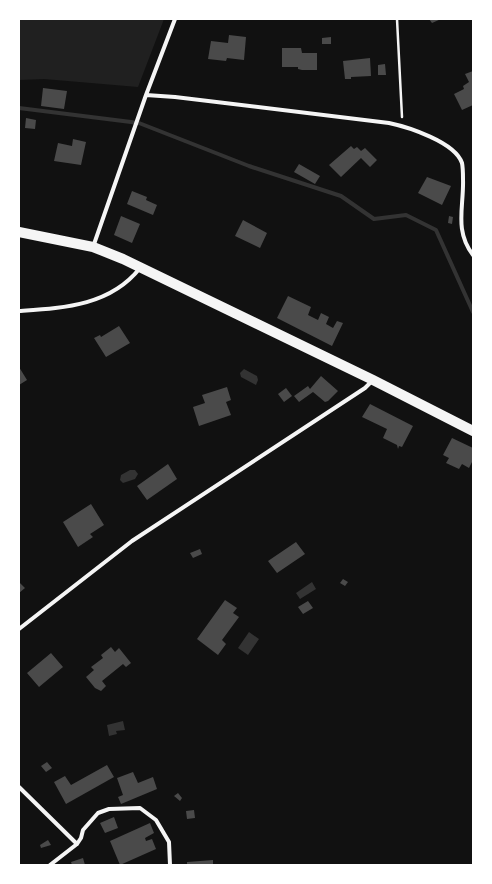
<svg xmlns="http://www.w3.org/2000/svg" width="492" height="884" font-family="Karla,sans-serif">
	<rect width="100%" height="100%" fill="#111"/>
	<path fill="#202020" d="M19 19H164L138 87 44 79 19 80Z"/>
	<path fill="#333" d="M244 369 257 376 258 380 256 385 241 377 240 373Z
		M130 470H135L138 474 135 479 123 483 120 480 121 475Z
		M312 582 316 589 300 599 296 593Z
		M249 632 259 639 248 655 238 648Z
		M123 721 125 730 116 731 117 734 109 736 107 725Z"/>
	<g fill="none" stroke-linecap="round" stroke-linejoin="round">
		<path stroke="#333" stroke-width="4" d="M19 108 139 123 249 166 341 196 374 219 406 215 436 230 473 312"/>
	</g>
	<path fill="#4a4a4a" d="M429 19H441L432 23Z
		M229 35 246 37 244 60 227 58 226 61 208 59 211 41 228 43Z
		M331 37V44H322V38Z
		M282 48H301L302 53H317V70H302L298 69V67H282Z
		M370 58 371 76 351 77V79H345L343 61Z
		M385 64 386 75H378V65Z
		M473 71V105L462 110 454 94 464 89 463 86 469 82 465 74Z
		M43 88 67 91 64 109 41 106Z
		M26 118 36 120 35 129 25 128Z
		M73 139 86 142 81 165 54 161 58 143 72 146Z
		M351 146 354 149 357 147 361 151 365 148 377 160 370 167 361 158 341 177 329 165Z
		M299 164 320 176 315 184 294 172Z
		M427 177 451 186 442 205 418 193Z
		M132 191 147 197 146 200 157 205 153 215 127 204Z
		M121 216 140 224 132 243 114 235Z
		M449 216 453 217 452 224 448 223Z
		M243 220 267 233 260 248 235 236Z
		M288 296 311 307 308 315 318 320 321 313 329 317 326 324 333 328 337 321 343 323 332 346 277 318Z
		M119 326 130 343 106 357 94 338 100 335 101 337Z
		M19 367 27 380 19 385Z
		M321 376 338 391 328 401 325 402 313 392 299 402 294 396 308 386 310 389Z
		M227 387 231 400 226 402 231 415 199 426 193 407 205 403 202 395Z
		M286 388 292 396 284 402 278 394Z
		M370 404 413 426 402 447 399 446 398 449 397 445 383 438 387 429 362 417Z
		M452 438 473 448V460L469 468 462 464 459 469 446 463 449 458 443 455Z
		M168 464 177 479 147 500 137 486Z
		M91 504 104 525 90 534 93 537 78 547 63 522Z
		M296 542 305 554 277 573 268 561Z
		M200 549 202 554 193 558 190 553Z
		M343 579 348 582 345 586 340 583Z
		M19 582 25 588 19 593Z
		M225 600 237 608 233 613 239 617 222 640 226 644 218 655 197 639Z
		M308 601 313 608 303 614 298 607Z
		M111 647 115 652 119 648 131 663 126 667 123 664 102 681 106 686 101 691 95 688 86 677 94 670 91 667 103 658 101 655Z
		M51 653 63 667 39 687 27 673Z
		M47 762 52 768 46 772 41 766Z
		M107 765 114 777 66 804 54 782 65 776 71 785Z
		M133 772 138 783 153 777 157 789 121 804 118 797 123 795 117 778Z
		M178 793 182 798 180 801 174 796Z
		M194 810 195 818 187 819 186 811Z
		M114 817 118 828 105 833 100 823Z
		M150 823 154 833 145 838 146 841 152 839 156 849 120 865 110 841Z
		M48 840 51 845 41 848 40 845Z
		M83 858 85 865H72L71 862Z
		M213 860V865H187V862Z"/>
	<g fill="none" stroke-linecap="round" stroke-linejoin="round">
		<path stroke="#f5f5f5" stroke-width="2.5" d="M397 19 402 117"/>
		<path stroke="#f5f5f5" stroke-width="4" d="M146 95 175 97 389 123C408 127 455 142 462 163 463 168 463 174 463 179 464 207 454 230 473 255
			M93 247 146 95 175 19
			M19 311C63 308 110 306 140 268
			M19 629 132 541 365 388 372 381
			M19 787 77 844
			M50 865 77 844 81 838 83 830 98 813 109 809 140 808 156 820 169 842 170 865"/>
		<path stroke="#f5f5f5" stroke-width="10" d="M19 232 93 247 123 259 373 380 473 431"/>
	</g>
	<rect width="492" height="884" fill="none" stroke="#ffffff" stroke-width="40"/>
</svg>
